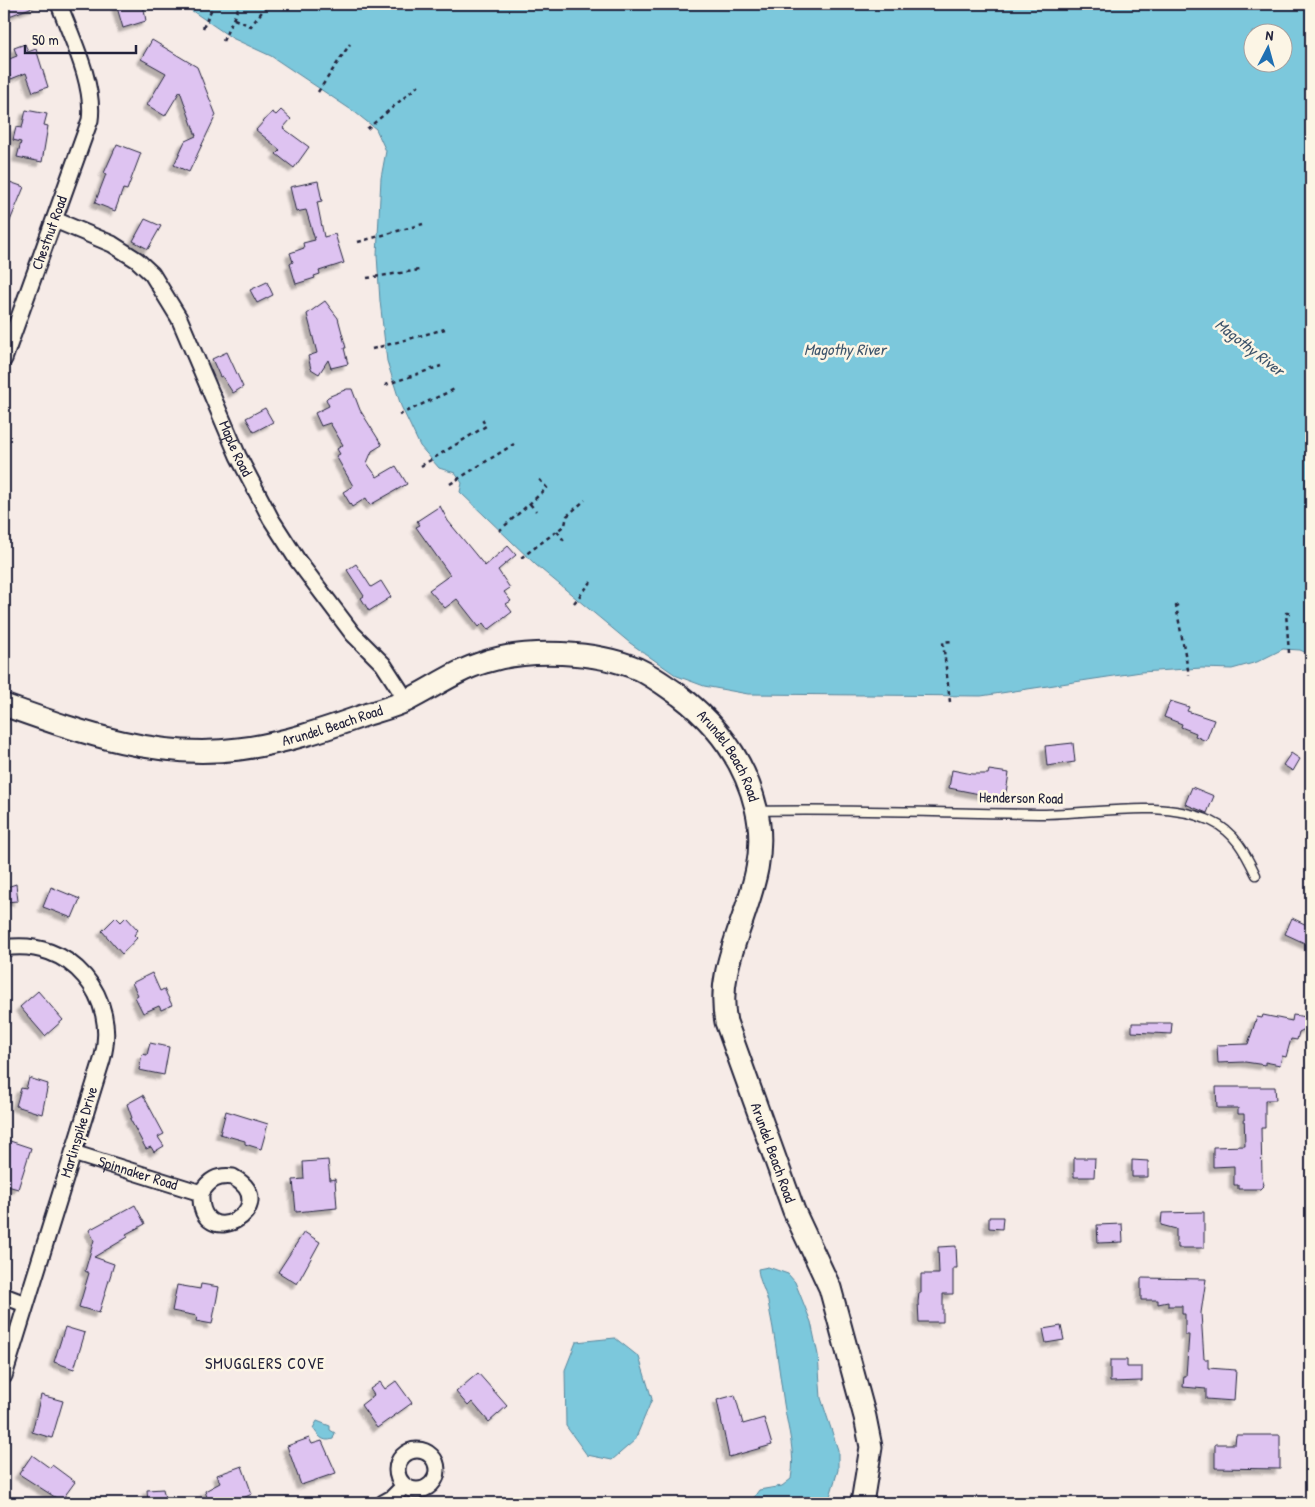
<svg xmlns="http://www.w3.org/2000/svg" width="1315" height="1507" font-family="'Patrick Hand',sans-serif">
	<defs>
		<filter id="shadow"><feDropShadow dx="-4.5" dy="4.5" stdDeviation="1" flood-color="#0004"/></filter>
	</defs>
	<rect width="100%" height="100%" fill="#f6ebe7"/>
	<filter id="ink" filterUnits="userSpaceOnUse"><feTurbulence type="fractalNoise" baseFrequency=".02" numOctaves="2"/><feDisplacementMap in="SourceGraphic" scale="10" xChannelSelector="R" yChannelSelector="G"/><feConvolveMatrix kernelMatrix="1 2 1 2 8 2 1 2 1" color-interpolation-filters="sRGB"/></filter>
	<g filter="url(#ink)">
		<path fill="#7cc8dc" stroke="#58869c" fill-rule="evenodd" d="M182 4H1311V655L1300 650 1283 649 1257 662 1232 669 1202 668 1141 672 981 696 748 694 704 686 677 676 630 643 536 565 460 492 462 483 455 473 439 468 420 446 401 406 387 361 380 301 377 255 381 178 386 151 376 129 356 113 271 56 232 38ZM1252 32H1282V62H1252Z
			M768 1267 788 1274 795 1282 811 1322 818 1355 821 1398 838 1450V1470L828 1503H754V1497L759 1490 782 1486 791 1479C796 1452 788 1430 784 1404 779 1370 775 1335 768 1302 765 1290 759 1281 758 1269Z
			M615 1338 639 1357 652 1399 635 1440 612 1460 587 1455 566 1426 565 1370 576 1342Z
			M317 1421 330 1426V1430L335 1433 333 1439C322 1443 318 1435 313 1428Z"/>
		<path fill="#dec3f1" stroke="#22223b" filter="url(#shadow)" d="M4 4H38V5L4 18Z
			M116 4H143L146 21 123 28Z
			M152 40 197 67 216 115 189 172 174 165 185 141 196 136 180 91 165 116 147 105 166 73 141 59Z
			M25 44 28 52 36 49 48 87 33 92 26 73 11 79 4 61 17 56 14 48Z
			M26 110 47 114 44 125 48 126 42 162 17 157 21 142 13 140 16 127 22 128Z
			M281 110 291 119 283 128 309 147 294 168 276 154 280 150 256 130 272 112 276 115Z
			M117 144 141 153 127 190 123 189 115 211 95 203 106 174 104 173Z
			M4 180 24 187 5 233H4Z
			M318 181 322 201 317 202 324 237 335 234 344 263 319 271 320 274 314 276 315 278 296 284 290 264 293 262 290 253 304 248 303 243 315 240 306 210 296 212 290 187Z
			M145 219 161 226 148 249 133 241Z
			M267 282 273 295 257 303 250 290Z
			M325 301 338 318 346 348H344L348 364 331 368 328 360 319 374 311 369 308 356 317 353 307 314Z
			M227 352 243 387 233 393 222 376 220 377 212 359Z
			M347 389H352L360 410 382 445 372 451 367 463 377 477 396 466 407 484 370 505 366 498 352 507 343 492 353 486 336 456 340 454 337 449 343 445 330 423 321 426 315 413 329 406 326 399 328 397Z
			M265 408 273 422 254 432 246 418Z
			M440 506 448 521 485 566 508 546 516 555 498 570 510 588 504 592 511 601 506 604 512 612 488 630 483 623 479 627 457 599 445 608 429 590 450 575 416 527 420 525 417 521Z
			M356 564 371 587 381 581 391 597 369 611 361 598 364 596 347 570Z
			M1170 701 1189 707 1187 711 1214 720 1206 741 1195 736 1196 733 1181 727 1182 724 1164 717Z
			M1073 743 1075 762 1047 766 1045 746Z
			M1291 753 1300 759 1293 771 1283 765Z
			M952 770 972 774H988L989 770 1009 773 1005 799 949 788Z
			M1192 787 1214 796 1207 813 1185 804Z
			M16 884 18 901 4 902V888Z
			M51 887 80 899 72 918 43 907Z
			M116 917 121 922 126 917 138 930 134 935 137 938 122 954 102 931Z
			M1292 918 1311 927V946L1285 934Z
			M152 973 160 991 164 989 172 1005 161 1010 159 1006 143 1013 135 997 138 995 132 983Z
			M38 991 63 1020 45 1036 20 1007Z
			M1263 1015 1292 1021 1293 1015 1307 1017 1311 1022 1309 1027 1299 1032 1297 1040 1291 1039 1286 1057 1282 1056 1280 1065 1265 1062V1065L1245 1062 1218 1063 1217 1045 1248 1044 1257 1017 1262 1018Z
			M1132 1023H1172L1171 1034 1132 1032Z
			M150 1043 169 1047 164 1075 139 1070 142 1054 147 1055Z
			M29 1078 48 1084 42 1114 16 1106 21 1088 26 1089Z
			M1216 1087H1275L1276 1100H1265V1128H1261L1262 1178 1264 1185 1260 1189H1238V1185H1234V1166L1213 1167V1147L1245 1146 1244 1114H1238V1108H1217Z
			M143 1095 164 1134 158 1137 164 1146 154 1152 151 1147 146 1149 130 1119 132 1118 127 1104Z
			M226 1111 268 1124 261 1149 245 1144V1141L220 1134Z
			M4 1139 31 1148 18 1189 4 1185Z
			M1074 1158H1095L1094 1177H1074Z
			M328 1160 330 1180 335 1179 337 1208 296 1212 293 1180 304 1179 303 1162Z
			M1132 1160 1148 1161V1177H1132Z
			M135 1205 145 1224 126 1234 128 1237 94 1257 114 1264 99 1313 79 1307 89 1273 85 1271 94 1240 89 1230Z
			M1204 1212V1248H1178V1243H1176V1229L1161 1225 1162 1213Z
			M989 1217H1003L1002 1229 989 1228Z
			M1122 1224 1123 1242 1098 1243 1097 1225Z
			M304 1232 320 1242 297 1284 278 1272Z
			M956 1246 957 1268H953V1294H943V1322H919L918 1302 919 1293H921V1274H939L938 1247Z
			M1141 1278 1206 1279 1201 1313 1204 1359H1208V1368L1236 1370 1234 1401 1206 1399V1389L1183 1387 1184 1376H1186L1189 1335H1185V1314H1182V1306H1168V1302L1158 1304V1300H1141Z
			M201 1284 219 1287 212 1324 196 1321 197 1316 172 1311 177 1285 200 1289Z
			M1061 1326 1064 1340 1046 1343 1043 1329Z
			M65 1327 85 1333 74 1369 54 1362Z
			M1110 1360H1127V1367H1142V1381L1110 1382Z
			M478 1373 507 1406 489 1422 472 1402 468 1406 456 1392Z
			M396 1381 412 1403 377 1428 361 1405 374 1395 370 1389 380 1382 385 1389Z
			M41 1395 63 1401 52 1438 32 1432Z
			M735 1395 743 1424 764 1418 772 1445 729 1457 717 1400Z
			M1236 1435H1280V1469L1215 1468V1444H1235Z
			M309 1438 312 1444 322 1441 336 1473 301 1485 287 1446Z
			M32 1455 50 1468 52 1465 75 1482 61 1501 19 1474Z
			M242 1466 252 1494 232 1503H209L205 1491 220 1483 217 1475Z
			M163 1489 166 1503H148L147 1490Z"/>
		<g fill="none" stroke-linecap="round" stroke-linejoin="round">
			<defs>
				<path id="lane" d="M757 811C851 809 944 813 1038 814 1091 815 1160 798 1211 821 1235 832 1245 852 1256 875"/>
				<g id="street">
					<path id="s1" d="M55 220 112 244 137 260 152 274 179 318 238 456 271 519 298 561 353 634 383 664 407 701"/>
					<path id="s2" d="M4 359 90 120C95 84 71 37 59 4"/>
					<path d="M4 948C70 937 120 997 102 1060L4 1376"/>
					<path id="s3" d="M73 1153 201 1193C198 1257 286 1207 233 1177 217 1175 209 1180 201 1193"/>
					<path d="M4 1296 25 1304"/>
					<circle cx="417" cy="1470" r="20"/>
					<path d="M383 1503 392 1498 404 1486"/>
				</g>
				<g id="secondary">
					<path id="s4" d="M4 705C80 732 156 760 239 749 282 744 326 729 368 714 381 710 396 706 408 700 434 687 457 670 485 662 529 648 596 651 638 669 653 676 666 686 679 695 717 724 745 762 756 808 776 889 711 949 726 1022L794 1211 830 1288 865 1417 871 1447 862 1503"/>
				</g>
			</defs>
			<use href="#lane" stroke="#22223b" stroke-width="11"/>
			<use href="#street" stroke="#22223b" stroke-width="19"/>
			<use href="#secondary" stroke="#22223b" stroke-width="25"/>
			<path stroke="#22223b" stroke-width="2.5" stroke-dasharray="4 4" stroke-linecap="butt" d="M234 19 251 26 268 4
				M203 28 214 4
				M223 41 240 4
				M318 92 350 44
				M367 129 419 85
				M358 242 423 224
				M367 278 420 270
				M372 349 445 329
				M385 385 441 366
				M399 415 457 388
				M421 466 486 426 481 418
				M450 484 514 444
				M530 504 536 511
				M499 531 547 488 539 479
				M557 531 565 542
				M521 558 565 525 567 516 585 500
				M574 603 591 582
				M1178 605 1176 606 1189 675
				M1289 653 1286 613H1291
				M950 702 943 642 952 641"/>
			<use href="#lane" stroke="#fcf5e5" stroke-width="8"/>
			<use href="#street" stroke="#fcf5e5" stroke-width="15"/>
			<use href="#secondary" stroke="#fcf5e5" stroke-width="21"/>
		</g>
	</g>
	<g text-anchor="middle" stroke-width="5" stroke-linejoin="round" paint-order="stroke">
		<g font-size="15" fill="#22223b" stroke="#fcf5e5">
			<text dy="5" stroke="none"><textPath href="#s2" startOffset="134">Chestnut Road</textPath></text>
			<text dy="5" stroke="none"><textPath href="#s1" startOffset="306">Maple Road</textPath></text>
			<text dy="5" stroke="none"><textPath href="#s4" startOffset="338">Arundel Beach Road</textPath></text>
			<text dy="5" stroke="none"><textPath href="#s4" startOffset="788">Arundel Beach Road</textPath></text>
			<text transform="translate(1021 798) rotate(1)" y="5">Henderson Road</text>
			<text transform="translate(79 1132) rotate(-73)" y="5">Marlinspike Drive</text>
			<text dy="5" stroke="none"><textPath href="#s4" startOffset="1206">Arundel Beach Road</textPath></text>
			<text dy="5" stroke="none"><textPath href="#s3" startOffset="68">Spinnaker Road</textPath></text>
		</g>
		<g font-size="16" font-style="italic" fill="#3d546b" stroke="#fcf5e5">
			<text transform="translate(1250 347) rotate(38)" y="6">Magothy River</text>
			<text x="845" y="355">Magothy River</text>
		</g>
		<g font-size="16" letter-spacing="1" fill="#22223b" stroke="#fcf5e5">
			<text x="265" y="1369">SMUGGLERS COVE</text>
		</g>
	</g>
	<rect width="1315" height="1507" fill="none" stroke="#fcf5e5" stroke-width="20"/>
	<rect x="10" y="10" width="1295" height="1487" fill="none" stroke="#22223b" stroke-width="2" filter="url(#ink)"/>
	<g transform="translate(1268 48) rotate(6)"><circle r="24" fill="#fcf5e5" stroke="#a5a1a1"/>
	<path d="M0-4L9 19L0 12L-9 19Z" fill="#1f6fb2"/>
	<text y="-8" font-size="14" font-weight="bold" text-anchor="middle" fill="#22223b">N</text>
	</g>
	<path d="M25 45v8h111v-8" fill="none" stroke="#22223b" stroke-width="2.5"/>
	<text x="32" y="45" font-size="15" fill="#22223b" stroke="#fcf5e5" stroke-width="4" paint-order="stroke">50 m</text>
</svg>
